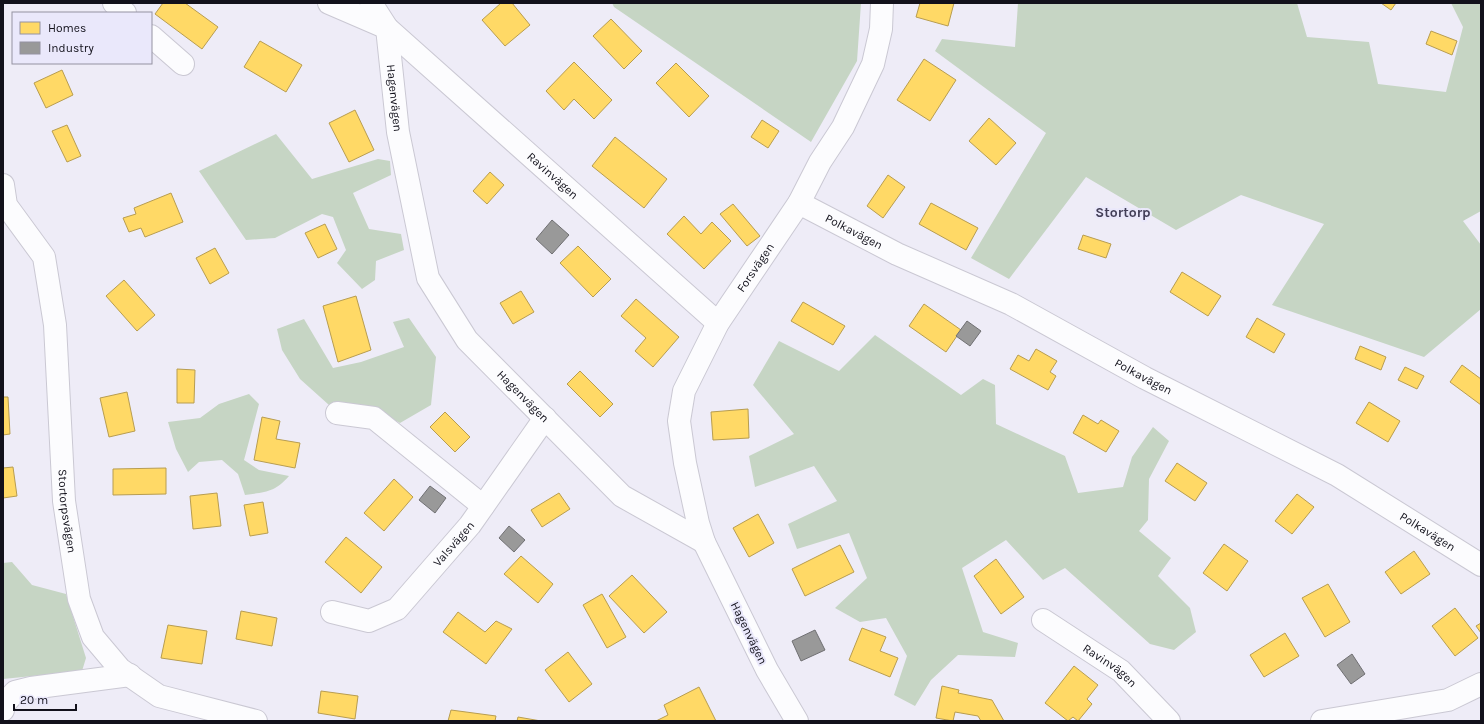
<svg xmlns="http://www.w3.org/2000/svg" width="1484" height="724" font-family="Karla,sans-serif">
	<rect width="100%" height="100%" fill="#eeecf7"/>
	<path fill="#c6d5c4" d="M612 3H861L857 61 811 142 614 7Z
		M1018 3H1297L1307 37 1369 42 1378 84 1446 92 1463 27 1451 3H1481V211L1463 221 1481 245V309L1424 357 1272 305 1324 224 1241 195 1176 230 1086 177 1009 279 971 258 1046 133 935 51 942 39 1015 47Z
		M276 134 312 179 378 159 390 161 391 175 353 193 369 229 401 234 404 250 376 261 375 280 362 289 337 263 346 250 333 217 322 214 275 238 246 240 199 171Z
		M409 318 436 357 431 405 400 423 370 407 329 405 300 379 282 350 277 329 304 319 333 368 361 362 404 347 393 322Z
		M875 335 961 395 983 379 995 385 996 424 1065 456 1078 493 1123 487 1132 457 1153 427 1169 441 1149 479 1148 520 1139 531 1171 558 1158 576 1190 608 1196 632 1174 650 1150 644 1065 568 1043 580 1006 540 962 568 983 632 1018 643 1015 657 958 655 931 680 915 706 894 695 907 656 886 618 860 622 835 608 867 578 849 533 797 549 788 524 837 501 814 466 755 487 749 456 794 434 753 385 779 341 839 371Z
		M249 394 259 404 244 460 259 470 289 476C275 492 266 492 245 495L238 474 222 460 199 462 188 472 176 449 168 422 200 418 219 404Z
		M12 562 32 585 66 594 86 658 82 671 3 679V563Z"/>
	<path fill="#ffd966" stroke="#b89d50" d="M163 3H185L218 27 202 49 155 14Z
		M501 3H512L530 25 505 46 482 20Z
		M920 3H954L948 26 916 17Z
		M1381 3H1396L1391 10Z
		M611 19 642 51 624 69 593 36Z
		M1431 31 1457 41 1452 55 1426 44Z
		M260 41 302 65 286 92 244 67Z
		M924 59 956 80 930 121 897 100Z
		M574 62 612 100 594 119 574 99 564 110 546 91Z
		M676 63 709 96 689 117 656 83Z
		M62 70 73 95 46 108 34 83Z
		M355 110 374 150 349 162 329 123Z
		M989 118 1016 143 996 165 969 141Z
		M762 120 779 131 768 148 751 137Z
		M67 125 81 156 67 162 52 131Z
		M615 137 667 179 644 208 592 166Z
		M490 172 504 185 487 204 473 191Z
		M888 175 905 187 883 218 867 206Z
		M171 193 183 222 145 237 141 228 129 232 123 218 136 214 134 208Z
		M931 203 978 228 966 250 919 224Z
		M733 204 760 236 747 246 720 214Z
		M684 216 701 234 712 222 731 241 704 269 667 234Z
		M325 224 337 249 318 258 305 233Z
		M1083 235 1111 244 1106 258 1078 249Z
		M578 246 611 279 593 297 560 263Z
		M215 248 229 273 210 284 196 258Z
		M1182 272 1221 296 1208 316 1170 292Z
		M124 280 155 315 137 331 106 296Z
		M521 291 534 312 513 324 500 303Z
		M356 296 371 350 338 362 323 306Z
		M636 299 679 337 653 367 635 351 646 338 621 316Z
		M803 302 845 326 833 345 791 321Z
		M924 304 961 330 946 352 909 326Z
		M1257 318 1285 334 1274 353 1246 337Z
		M1360 346 1386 357 1381 370 1355 359Z
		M1036 349 1057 361 1050 372 1056 376 1048 390 1010 369 1018 355 1029 361Z
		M1462 365 1481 379V405L1450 382Z
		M1405 367 1424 376 1417 389 1398 380Z
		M177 369 195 370 194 403H177Z
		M580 371 613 404 600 417 567 384Z
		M127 392 135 431 109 437 100 398Z
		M3 397H8L10 434 3 435Z
		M1369 402 1400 421 1388 442 1356 423Z
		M748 409 749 438 713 440 711 412Z
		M445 412 470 437 455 452 430 427Z
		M1083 415 1098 424 1101 420 1119 431 1106 452 1073 433Z
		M262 417 280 421 276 439 300 443 295 468 254 460Z
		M1177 463 1207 483 1195 501 1165 481Z
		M13 467 17 496 3 498V468Z
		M166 468V494L113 495V469Z
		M394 479 413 497 384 531 364 513Z
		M217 493 221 526 193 529 190 496Z
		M559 493 570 509 542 527 531 510Z
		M1297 494 1314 507 1292 534 1275 521Z
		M263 502 268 533 250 536 244 505Z
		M758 514 774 543 749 557 733 528Z
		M346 537 382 567 361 593 325 562Z
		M1224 544 1248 561 1227 591 1203 573Z
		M840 545 854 572 805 596 792 569Z
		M1414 551 1430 574 1401 594 1385 572Z
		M521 556 553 584 538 603 504 574Z
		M996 559 1024 597 1001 614 974 576Z
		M632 575 667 612 644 633 609 596Z
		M1328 584 1350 622 1325 637 1302 598Z
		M602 594 626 637 607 648 583 605Z
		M1455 608 1478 638 1455 656 1432 626Z
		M241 611 277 618 272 646 236 639Z
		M458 612 485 632 496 621 512 629 486 664 443 632Z
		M1481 623V633L1476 626Z
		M168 625 207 631 202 664 161 658Z
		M862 628 886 637 880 651 898 658 890 677 849 660Z
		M1285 633 1299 656 1264 677 1250 655Z
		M568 652 592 684 569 702 545 670Z
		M1074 666 1098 685 1087 699 1092 704 1078 721 1073 717 1068 721 1045 703Z
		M942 686 959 690 958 693 992 700 1004 721H981L978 716 955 712 953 721 936 718Z
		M699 687 716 721H656L668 715 664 705Z
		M321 691 358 696 355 719 318 713Z
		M451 710 496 716 495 721H448Z
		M518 717 541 721H517Z"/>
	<path fill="#999" stroke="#707073" d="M552 220 569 235 552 254 536 239Z
		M967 321 981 331 970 346 956 336Z
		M430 486 446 498 435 513 419 500Z
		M509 526 525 540 514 552 499 538Z
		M815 630 825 650 801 661 792 641Z
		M1352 654 1365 674 1351 684 1337 665Z"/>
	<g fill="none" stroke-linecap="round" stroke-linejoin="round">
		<defs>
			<g id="minor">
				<path d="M114 3 125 13"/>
				<path id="s1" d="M329 3 387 28 718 323"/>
				<path id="s2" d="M371 3 387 28 398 132 428 278 467 340 622 496 704 542"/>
				<path d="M151 36 183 64"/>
				<path id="s3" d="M3 185 6 205 44 257 55 325 64 501 79 599 93 637 120 669 159 696 256 721"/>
				<path id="s4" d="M799 203 897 254 1011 304 1145 378 1337 475 1481 565"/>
				<path d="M337 413 374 418 483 506"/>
				<path id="s5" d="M332 612 369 621 397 609 470 525 545 418"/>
				<path id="s6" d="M1043 620 1121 671 1169 721"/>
				<path d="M3 710 4 704 15 692 31 688 130 675"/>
				<path id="s7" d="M797 721 767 670 704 542 698 523 685 463 679 421 684 391 718 323 799 203 820 162 843 127 873 64 881 29 882 3"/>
				<path d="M1322 721 1448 700 1481 684"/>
			</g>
		</defs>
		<use href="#minor" stroke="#cac8d3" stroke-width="24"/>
		<use href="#minor" stroke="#fcfcfe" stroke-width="22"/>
	</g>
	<g text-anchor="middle" stroke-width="4" stroke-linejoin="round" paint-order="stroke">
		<g font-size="12" fill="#12111b" stroke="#eae8fb">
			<text dy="4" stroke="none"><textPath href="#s2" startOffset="100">Hagenvägen</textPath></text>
			<text dy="4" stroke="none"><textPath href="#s1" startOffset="285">Ravinvägen</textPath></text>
			<text dy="4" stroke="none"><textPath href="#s4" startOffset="62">Polkavägen</textPath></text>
			<text dy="4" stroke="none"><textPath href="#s7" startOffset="499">Forsvägen</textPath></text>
			<text dy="4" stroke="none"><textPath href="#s4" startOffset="386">Polkavägen</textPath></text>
			<text dy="4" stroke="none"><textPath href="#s2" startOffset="436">Hagenvägen</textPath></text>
			<text dy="4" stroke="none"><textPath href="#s3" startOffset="340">Stortorpsvägen</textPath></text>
			<text dy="4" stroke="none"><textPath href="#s4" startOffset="710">Polkavägen</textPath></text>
			<text dy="4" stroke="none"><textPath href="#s5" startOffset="155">Valsvägen</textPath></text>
			<text transform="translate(749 633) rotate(64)" y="4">Hagenvägen</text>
			<text dy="4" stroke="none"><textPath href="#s6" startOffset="81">Ravinvägen</textPath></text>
		</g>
		<g font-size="14" font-weight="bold" fill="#433f58" stroke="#eae8fb">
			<text x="1123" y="217">Stortorp</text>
		</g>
	</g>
	<rect width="1484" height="724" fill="none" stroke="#12111b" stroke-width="8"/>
	<rect x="12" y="12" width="140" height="52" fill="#eae8fb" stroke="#9492a1"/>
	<rect x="20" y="22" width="20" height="12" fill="#ffd966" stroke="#9492a1"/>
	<text x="48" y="32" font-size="12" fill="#12111b">Homes</text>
	<rect x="20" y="42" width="20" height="12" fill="#999999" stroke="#9492a1"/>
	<text x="48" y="52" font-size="12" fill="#12111b">Industry</text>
	<path d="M14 704v6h62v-6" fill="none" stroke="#12111b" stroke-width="2"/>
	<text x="20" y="704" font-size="12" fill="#12111b" stroke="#eae8fb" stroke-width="3" paint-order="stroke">20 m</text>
</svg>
